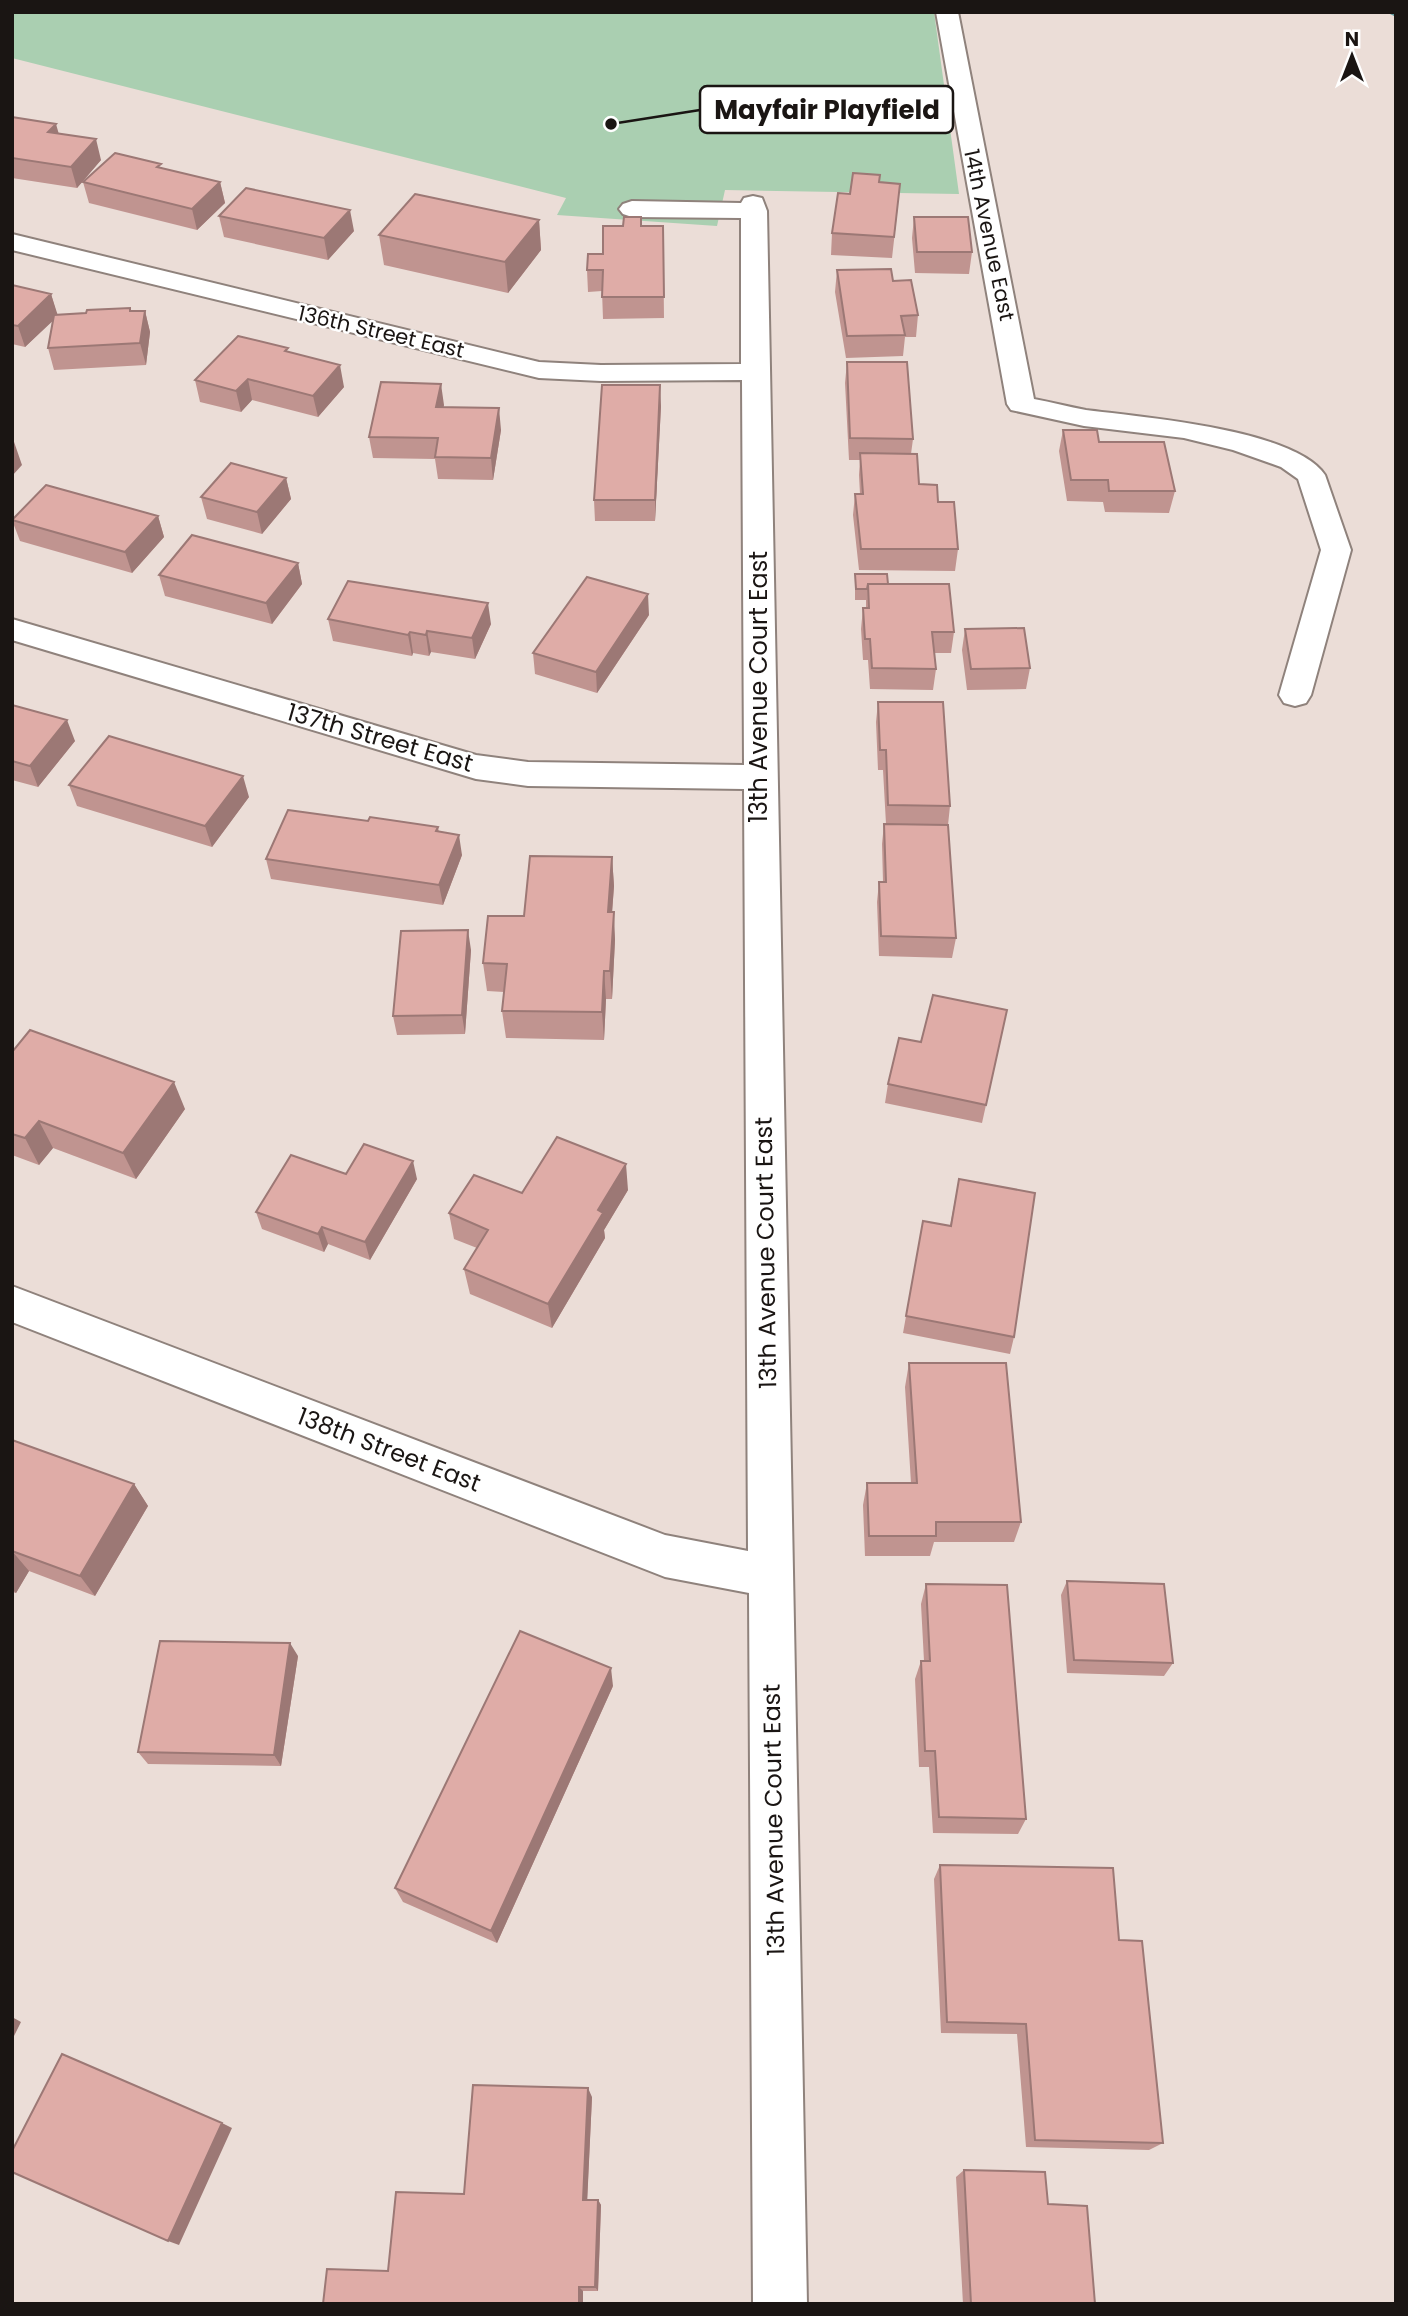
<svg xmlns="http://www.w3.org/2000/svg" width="1408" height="2316" font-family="Poppins,sans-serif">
	<rect width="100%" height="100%" fill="#ebddd7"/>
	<path fill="#aacfb1" d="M12 12H934L959 194 725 190 717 226 557 215 566 198 12 58Z"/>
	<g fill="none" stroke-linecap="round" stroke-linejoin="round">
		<path fill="#609a9e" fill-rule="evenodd" d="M1386 12H1396V17Z"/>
		<defs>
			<path id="minor" d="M936 12H958L1034 399C1051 402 1069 407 1086 410 1140 417 1295 429 1325 475L1351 550 1311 695 1306 703 1295 706 1284 703 1279 695 1321 550 1298 479 1281 467 1233 450 1184 438 1084 426 1011 410 1007 404Z
				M753 196 762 198 767 211 807 2304H753L749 1593 665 1577 12 1322V1286L665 1535 748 1551 744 789 528 786 476 779 12 640V619L476 755 528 762 744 765 742 380 601 381 539 378 12 250V234L539 362 601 365 741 364V218L632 217 623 214 619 209 623 204 632 201 741 203 744 198Z"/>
		</defs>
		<use href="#minor" stroke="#8f827c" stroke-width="4"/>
		<use href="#minor" fill="#fff" fill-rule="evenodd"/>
	</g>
	<path fill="#c09490" d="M12 117 59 134 101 160 77 188 12 178Z
		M162 169 220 182 225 203 197 230 89 203 83 182Z
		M880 182 898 205 892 258 831 255 832 233 850 194Z
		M219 216 354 231 328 260 224 237Z
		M914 217 972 252 969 274 915 273 912 238Z
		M539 220 541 250 508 293 384 265 379 235Z
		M642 226H663L664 318 603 319 602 291 588 292 587 270 603 254Z
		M837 270 893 281 918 315 916 337H905L903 356 846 358 835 292Z
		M12 285 51 294 57 315 145 311 150 332 146 365 54 370 48 348 53 320 25 347 12 344Z
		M289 352 344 387 318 417 252 400 241 412 200 402 195 380Z
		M847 362 913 439 911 454 919 484 938 502 958 549 955 571 859 570 853 515 855 494H860L859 475 860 460H849L845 383Z
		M444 405 443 407 501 430 493 480 438 479 435 459 373 458 369 437Z
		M661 406 655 521H595L594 500Z
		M1063 430 1099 442 1175 491 1169 513 1105 512 1103 502 1067 501 1059 451Z
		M286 478 291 499 262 534 207 519 201 497Z
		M158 516 164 537 132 573 20 541 12 520Z
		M298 563 302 584 272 624 165 596 159 575Z
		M855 574 888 584 954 632 951 653H934L936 669 933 690 870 689 868 660H863L861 629 863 608H866V600H855Z
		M649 615 597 693 535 674 533 653Z
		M328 619 491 624 475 659 431 652 429 656 413 653 412 656 333 641Z
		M965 629 1030 668 1026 689 967 690 962 650Z
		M878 702 950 806 948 825 956 938 952 958 879 956 877 902 879 882H883L882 844 884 824H886L883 770H878L876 722Z
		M12 705 75 741 38 787 12 780Z
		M69 785 249 797 212 847 77 806Z
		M368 821 438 827 439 832 462 855 443 905 271 879 266 859Z
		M612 857 614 886 612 912 615 940 612 999H606L604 1040 506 1038 502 1011 504 992 487 991 483 963 524 916Z
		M471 950 465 1034 397 1035 393 1016Z
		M1007 1010 982 1123 885 1103 888 1084 921 1042Z
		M12 1052 185 1109 136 1179 53 1148 39 1165 12 1155Z
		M346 1174 417 1179 370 1260 328 1244 324 1252 262 1229 256 1212Z
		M959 1179 1014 1337 1010 1354 903 1333 923 1221 950 1226Z
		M628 1190 604 1230 605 1238 552 1328 470 1294 464 1269 477 1248 454 1239 449 1213 522 1193Z
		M909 1363 1021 1522 1014 1542H934L930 1556H865L863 1505 867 1483H911L905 1387Z
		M12 1440 134 1484 148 1506 95 1596 29 1571 16 1593 12 1592Z
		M1067 1581 1173 1663 1164 1676 1067 1673 1061 1595Z
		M926 1584 1026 1819 1018 1834 933 1833 929 1767H919L915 1679 921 1661H924L921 1604Z
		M298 1656 281 1766 148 1764 138 1752Z
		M613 1686 497 1943 403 1902 395 1888Z
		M940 1865 1119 1940 1163 2143 1149 2150 1026 2147 1017 2034 941 2033 934 1879Z
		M592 2097 587 2200H598L601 2205 598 2291H583L388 2271 464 2194Z
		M964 2170 1048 2204 1095 2304H963L956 2177Z"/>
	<path fill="#9c7875" d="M56 124 62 145 48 132Z
		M96 139 101 160 77 188 71 167Z
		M220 182 225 203 197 230 192 209Z
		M350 210 354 231 328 260 324 238Z
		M539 220 541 250 508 293 505 262Z
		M51 294 58 316 25 347 18 326Z
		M145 311 150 332 146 365 140 343Z
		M340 365 344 387 318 417 313 396Z
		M248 379 252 400 241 412 236 391Z
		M441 384 444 405 439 429 436 407Z
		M660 385 661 406 655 521V500Z
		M499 408 501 430 493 480 491 458Z
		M12 436 22 465 12 476Z
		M286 478 291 499 262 534 257 512Z
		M158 516 164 537 132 573 125 552Z
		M298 563 302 584 272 624 266 603Z
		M648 594 649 615 597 693 596 672Z
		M488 603 491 624 475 659 472 638Z
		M427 631 431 652 429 656 426 635Z
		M410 632 413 653 412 656 408 635Z
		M67 720 75 741 38 787 30 766Z
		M243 776 249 797 212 847 205 826Z
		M459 835 462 855 443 905 439 885Z
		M612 857 614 886 610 940 608 912Z
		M614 912 615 940 612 999 610 971Z
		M468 930 471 950 465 1034 462 1015Z
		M604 971 606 999 604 1040 602 1012Z
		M174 1082 185 1109 136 1179 123 1153Z
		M39 1121 53 1148 39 1165 25 1138Z
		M413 1161 417 1179 370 1260 365 1242Z
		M626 1164 628 1190 604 1230 605 1238 552 1328 548 1304 598 1210Z
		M322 1227 328 1244 324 1252 318 1234Z
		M134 1484 148 1506 95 1596 80 1576Z
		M12 1551 29 1571 16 1593 12 1589Z
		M290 1643 298 1656 281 1766 274 1755Z
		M611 1668 613 1686 497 1943 491 1931Z
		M12 2017 21 2022 12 2040Z
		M588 2088 592 2097 587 2205 583 2200Z
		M222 2123 232 2128 179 2245 168 2241Z
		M598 2200 601 2205 598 2291 595 2287Z
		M579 2287 583 2291V2304H579Z"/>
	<path fill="#dfaca7" stroke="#9c7875" stroke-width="2" d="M12 117 56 124 48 132 96 139 71 167 12 158Z
		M115 153 161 164 157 167 220 182 192 209 83 182Z
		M853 173 880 175 879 182 900 184 894 237 832 233 838 193 850 194Z
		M246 188 350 210 324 238 219 216Z
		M415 194 539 220 505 262 379 235Z
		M624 217H641V226H663L664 297H602L603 270H587L588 254H603V226H623Z
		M914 217H968L972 252H917Z
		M891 269 893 281 911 280 918 315 901 316 905 335 847 336 837 270Z
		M12 285 51 294 18 326 12 325Z
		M130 308V311H145L140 343 48 348 54 315 86 313 87 310Z
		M238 336 288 348 285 351 340 365 313 396 248 379 236 391 195 380Z
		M847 362H907L913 439 850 438Z
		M381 382 441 384 436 407 499 408 491 458 435 457 438 438 369 437Z
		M602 385H660L655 500H594Z
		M1063 430H1097L1099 442H1164L1175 491H1109L1108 480H1071Z
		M860 453 917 454 919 484 937 485 938 502H954L958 549H861L855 494H863Z
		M231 463 286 478 257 512 201 497Z
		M46 485 158 516 125 552 12 520Z
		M192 535 298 563 266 603 159 575Z
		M855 574H887L888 584H868L867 589H856Z
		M587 577 648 594 596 672 533 653Z
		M348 581 488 603 472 638 427 631 426 635 410 632 408 635 328 619Z
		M868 584H949L954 632H932L936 669 872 668 870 639H865L863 608H869Z
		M1024 628 1030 668 971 669 965 629Z
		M878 702H943L950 806 888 805 886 750H880Z
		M12 705 67 720 30 766 12 761Z
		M109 736 243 776 205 826 69 785Z
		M288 810 368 821 370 817 438 827 436 831 459 835 439 885 266 859Z
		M884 824 948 825 956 938 881 936 879 882H886Z
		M530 856 612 857 608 912H614L610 971H604L602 1012 502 1011 507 964 483 963 488 916H524Z
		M468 930 462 1015 393 1016 401 931Z
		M933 995 1007 1010 986 1105 888 1084 899 1038 921 1042Z
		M30 1030 174 1082 123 1153 39 1121 25 1138 12 1134V1052Z
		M557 1137 626 1164 598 1210 603 1213 548 1304 464 1269 488 1230 449 1213 474 1175 522 1193Z
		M364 1144 413 1161 365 1242 322 1227 318 1234 256 1212 291 1155 346 1174Z
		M959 1179 1035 1193 1014 1337 906 1316 923 1221 951 1226Z
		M909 1363H1006L1021 1522H936V1536H869L867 1483H917Z
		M12 1440 134 1484 80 1576 12 1551Z
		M1067 1581 1164 1584 1173 1663 1074 1660Z
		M926 1584 1007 1585 1026 1819 939 1817 935 1751H925L921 1661H930Z
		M520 1631 611 1668 491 1931 395 1888Z
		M160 1641 290 1643 274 1755 138 1752Z
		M940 1865 1113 1868 1119 1940 1142 1941 1163 2143 1035 2140 1026 2024 947 2022Z
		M62 2054 222 2123 168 2241 12 2172V2151Z
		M473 2085 588 2088 583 2200H598L595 2287H579V2304H323L327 2269 388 2271 396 2192 464 2194Z
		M964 2170 1045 2172 1048 2204 1087 2206 1095 2304H971Z"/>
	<g text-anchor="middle" stroke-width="5" stroke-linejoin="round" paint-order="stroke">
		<g font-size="21" fill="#1a1513" stroke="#fff">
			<text transform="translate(989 235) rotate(78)" y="7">14th Avenue East</text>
			<text transform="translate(381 332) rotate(13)" y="7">136th Street East</text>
		</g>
		<g font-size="24" fill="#1a1513" stroke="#fff">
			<text transform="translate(759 687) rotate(-90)" y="8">13th Avenue Court East</text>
			<text transform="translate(380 738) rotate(16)" y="8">137th Street East</text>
			<text transform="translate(766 1253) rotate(-91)" y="8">13th Avenue Court East</text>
			<text transform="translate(389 1450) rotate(21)" y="8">138th Street East</text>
			<text transform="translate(774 1820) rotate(-91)" y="8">13th Avenue Court East</text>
		</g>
	</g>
	<path fill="none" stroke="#1a1513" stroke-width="2.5" d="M611 124L700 110"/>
	<circle fill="#1a1513" stroke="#fff" stroke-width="2.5" cx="611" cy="124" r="7"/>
	<rect fill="#fff" stroke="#1a1513" stroke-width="2.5" x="700" y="86" width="253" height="47" rx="7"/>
	<g font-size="26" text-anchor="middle" font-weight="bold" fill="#1a1513">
		<text x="827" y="119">Mayfair Playfield</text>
	</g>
	<rect width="1408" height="2316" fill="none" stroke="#1a1513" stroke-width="28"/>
	<g transform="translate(1352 56)" stroke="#ffffff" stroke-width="5" paint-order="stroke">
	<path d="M0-5L12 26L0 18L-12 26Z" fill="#1a1513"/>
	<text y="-10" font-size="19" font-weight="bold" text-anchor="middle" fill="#1a1513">N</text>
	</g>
</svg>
